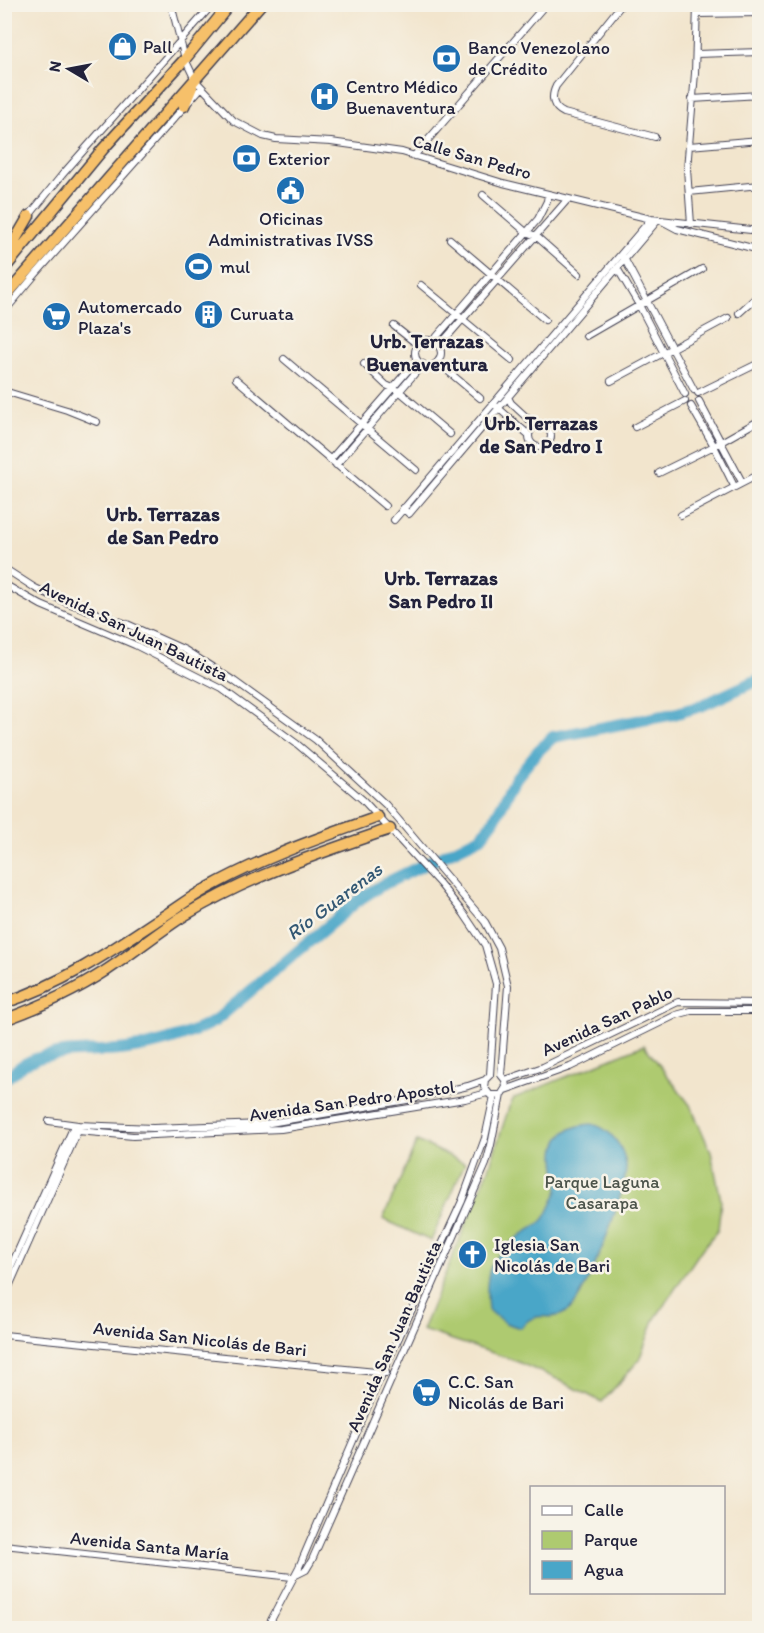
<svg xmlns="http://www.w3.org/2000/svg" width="764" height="1633" font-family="Itim,sans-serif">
	<rect width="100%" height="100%" fill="#f7f3e8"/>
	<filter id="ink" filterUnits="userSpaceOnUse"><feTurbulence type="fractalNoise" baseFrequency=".0167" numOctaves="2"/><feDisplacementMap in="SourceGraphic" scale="12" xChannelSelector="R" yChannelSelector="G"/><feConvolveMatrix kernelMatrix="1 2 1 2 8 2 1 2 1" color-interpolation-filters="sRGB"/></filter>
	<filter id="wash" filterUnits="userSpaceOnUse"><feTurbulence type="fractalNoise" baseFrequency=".008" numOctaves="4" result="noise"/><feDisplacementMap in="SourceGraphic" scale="24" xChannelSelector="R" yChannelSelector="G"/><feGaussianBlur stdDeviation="1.35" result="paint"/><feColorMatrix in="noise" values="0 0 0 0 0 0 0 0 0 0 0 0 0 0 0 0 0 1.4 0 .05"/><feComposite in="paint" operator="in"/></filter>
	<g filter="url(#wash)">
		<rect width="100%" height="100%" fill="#f2e5cd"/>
		<path fill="#aeca70" stroke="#687656" stroke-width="1.5" d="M644 1045 690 1105 711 1152 721 1200 718 1230 702 1249 654 1320 639 1360 602 1402 557 1379 511 1359 422 1330 488 1171 509 1107 514 1098Z
			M417 1141 465 1163 431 1241 383 1219Z"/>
		<path fill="#49a6c8" stroke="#366482" stroke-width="1.5" d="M592 1124C610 1128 623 1146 626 1164 628 1187 589 1288 573 1306 553 1328 538 1305 521 1328L505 1323 488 1310C484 1272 489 1257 520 1236 527 1231 537 1226 543 1220 548 1214 552 1202 556 1195 564 1182 547 1158 560 1138 567 1127 581 1125 592 1124Z"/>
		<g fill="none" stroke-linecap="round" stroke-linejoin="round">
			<path stroke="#49a6c8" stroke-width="12" d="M4 1079C11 1075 17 1069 23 1065 53 1047 94 1054 127 1049 158 1045 187 1036 215 1021L360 899 382 885 481 837 494 820 516 778 538 751 553 737 674 714 701 706 760 679"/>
		</g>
	</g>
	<g filter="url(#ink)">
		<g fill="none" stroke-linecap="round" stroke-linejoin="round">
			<defs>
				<path id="street" d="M171 4 185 59 195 80 234 121 263 136 276 139 331 142 402 152 503 183 651 219 760 231
					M622 4 556 86C550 98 553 108 564 113L655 137
					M697 14 760 13
					M696 54 760 52
					M692 99 760 95
					M689 146 760 140
					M414 156 546 4
					M689 192 760 185
					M483 195 526 232 536 236 579 274
					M28 217 62 175 213 4
					M662 221 677 229 760 250
					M691 224 687 169 695 73 697 4
					M450 239 545 320
					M624 258 694 390
					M617 268 639 305 685 394
					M421 285 512 360
					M4 312 35 275 201 88
					M739 313 760 294
					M394 326 418 345
					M586 336 702 269
					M415 353a13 13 0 1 1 26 0a13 13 0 1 1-26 0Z
					M433 341 538 219 547 201 548 194
					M439 346 568 199
					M284 359 416 470
					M437 362 480 398
					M364 364 386 385 399 391 450 434
					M236 379 385 506
					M611 381 728 318
					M4 391 67 410 97 422
					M698 393 755 365
					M508 397 511 403 536 426
					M699 401 742 482
					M496 406 529 435
					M691 406 714 446 734 486
					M529 436a11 11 0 1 1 22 0a11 11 0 1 1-22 0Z
					M635 427 685 401
					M330 460 417 360
					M336 465 423 364
					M659 473 714 446 760 420
					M403 508 409 514 658 220
					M681 515 760 474
					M394 520 651 219
					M4 568 35 588 68 603 127 624 185 650 234 681 316 740 386 805 485 922 499 948 508 986 501 1075 505 1080 506 1087 501 1095 491 1145 486 1164 312 1560 306 1570 292 1577
					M4 584 41 605 135 645 222 689 297 744 363 800 440 884 464 914 485 945 496 984 490 1075 485 1080 484 1087 490 1095H501
					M505 1080 543 1067 678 1002 760 1003
					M505 1090 570 1067 676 1015 691 1011H760
					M49 1121 78 1125
					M4 1282 73 1128 78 1125 153 1128 264 1124 407 1100 468 1086 485 1080
					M4 1298 78 1131 133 1136 281 1129 465 1099 487 1093
					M4 1335 386 1373
					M4 1545 292 1577
					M267 1628 299 1567 377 1385 462 1201 485 1138 494 1096"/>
				<path id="highway" d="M184 106 192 87
					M4 259 29 216
					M4 269 103 149 185 59 230 4
					M4 298 261 4
					M4 1003C60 985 108 953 156 921 173 911 189 898 206 889 261 858 319 838 378 817
					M4 1020C40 1007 75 991 107 970 133 953 158 932 185 915 249 876 320 853 390 829"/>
			</defs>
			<use href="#street" stroke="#413f51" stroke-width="8"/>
			<use href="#highway" stroke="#413f51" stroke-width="13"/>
			<use href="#street" stroke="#fff" stroke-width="6"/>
			<use href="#highway" stroke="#f6c06b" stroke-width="10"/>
		</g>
	</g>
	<defs>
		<symbol id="shop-disc" viewBox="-11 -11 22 22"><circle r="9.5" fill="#1f6fb2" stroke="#f7f3e8"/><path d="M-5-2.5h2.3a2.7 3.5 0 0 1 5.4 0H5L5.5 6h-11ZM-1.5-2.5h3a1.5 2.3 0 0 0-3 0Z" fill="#fff"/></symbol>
		<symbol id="bank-disc" viewBox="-11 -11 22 22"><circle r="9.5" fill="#1f6fb2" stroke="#f7f3e8"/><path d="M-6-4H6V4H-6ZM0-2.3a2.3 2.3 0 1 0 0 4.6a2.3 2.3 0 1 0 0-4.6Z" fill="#fff"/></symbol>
		<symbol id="hospital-disc" viewBox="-11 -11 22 22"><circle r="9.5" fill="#1f6fb2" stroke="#f7f3e8"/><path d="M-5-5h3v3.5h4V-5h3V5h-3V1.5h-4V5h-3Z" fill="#fff"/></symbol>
		<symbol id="civic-disc" viewBox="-11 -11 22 22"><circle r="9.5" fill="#1f6fb2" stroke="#f7f3e8"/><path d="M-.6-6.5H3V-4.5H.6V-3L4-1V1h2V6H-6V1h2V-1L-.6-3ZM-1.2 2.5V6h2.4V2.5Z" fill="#fff"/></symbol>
		<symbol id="stadium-disc" viewBox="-11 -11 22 22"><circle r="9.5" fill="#1f6fb2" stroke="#f7f3e8"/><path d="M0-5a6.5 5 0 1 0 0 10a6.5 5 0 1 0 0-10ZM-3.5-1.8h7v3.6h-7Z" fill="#fff"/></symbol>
		<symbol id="building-disc" viewBox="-11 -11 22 22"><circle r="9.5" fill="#1f6fb2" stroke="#f7f3e8"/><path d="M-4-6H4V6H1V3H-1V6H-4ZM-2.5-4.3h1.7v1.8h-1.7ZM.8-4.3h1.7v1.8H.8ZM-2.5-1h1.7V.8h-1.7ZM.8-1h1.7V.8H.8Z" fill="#fff"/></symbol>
		<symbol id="supermarket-disc" viewBox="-11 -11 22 22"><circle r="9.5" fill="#1f6fb2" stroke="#f7f3e8"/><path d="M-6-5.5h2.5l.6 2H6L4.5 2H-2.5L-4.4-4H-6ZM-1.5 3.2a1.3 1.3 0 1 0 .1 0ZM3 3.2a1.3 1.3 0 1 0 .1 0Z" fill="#fff"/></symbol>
		<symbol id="church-disc" viewBox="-11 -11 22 22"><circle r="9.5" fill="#1f6fb2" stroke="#f7f3e8"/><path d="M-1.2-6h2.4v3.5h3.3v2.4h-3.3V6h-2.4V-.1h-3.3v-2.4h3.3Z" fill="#fff"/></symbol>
	</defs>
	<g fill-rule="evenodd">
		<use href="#shop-disc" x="106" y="30" width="33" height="33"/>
		<use href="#bank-disc" x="430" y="42" width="33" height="33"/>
		<use href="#hospital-disc" x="308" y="80" width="33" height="33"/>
		<use href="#bank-disc" x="230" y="142" width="33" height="33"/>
		<use href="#civic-disc" x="274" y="174" width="33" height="33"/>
		<use href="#stadium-disc" x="182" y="250" width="33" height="33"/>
		<use href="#building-disc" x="192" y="298" width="33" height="33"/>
		<use href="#supermarket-disc" x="40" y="300" width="33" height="33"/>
		<use href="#church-disc" x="456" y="1238" width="33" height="33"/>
		<use href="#supermarket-disc" x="410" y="1376" width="33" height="33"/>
	</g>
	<g text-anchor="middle" stroke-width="5" stroke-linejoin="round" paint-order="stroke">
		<g font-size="18" fill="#22223b" stroke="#f7f3e8" text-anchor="start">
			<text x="143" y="53">Pall</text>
			<text x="468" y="54">Banco Venezolano<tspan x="468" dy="21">de Crédito</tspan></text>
			<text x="346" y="93">Centro Médico<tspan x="346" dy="21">Buenaventura</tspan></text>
			<text x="268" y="165">Exterior</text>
			<text x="291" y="225" text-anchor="middle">Oficinas<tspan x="291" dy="21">Administrativas IVSS</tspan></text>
			<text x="220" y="273">mul</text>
			<text x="78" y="313">Automercado<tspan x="78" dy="21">Plaza's</tspan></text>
			<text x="230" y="320">Curuata</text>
			<text x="494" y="1251">Iglesia San<tspan x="494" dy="21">Nicolás de Bari</tspan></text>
			<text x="448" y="1388">C.C. San<tspan x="448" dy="21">Nicolás de Bari</tspan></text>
		</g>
		<g font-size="18" fill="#22223b" stroke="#f7f3e8">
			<text transform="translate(472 157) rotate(16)" y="6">Calle San Pedro</text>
			<text transform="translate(134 631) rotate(26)" y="6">Avenida San Juan Bautista</text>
			<text transform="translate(607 1021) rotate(-25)" y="6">Avenida San Pablo</text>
			<text transform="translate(352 1101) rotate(-8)" y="6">Avenida San Pedro Apostol</text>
			<text transform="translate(394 1336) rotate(-66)" y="6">Avenida San Juan Bautista</text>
			<text transform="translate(200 1339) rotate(6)" y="6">Avenida San Nicolás de Bari</text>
			<text transform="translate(150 1546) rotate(6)" y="6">Avenida Santa María</text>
		</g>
		<g font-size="18" fill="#4c544b" stroke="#f7f3e8">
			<text x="602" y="1188">Parque Laguna<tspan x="602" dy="21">Casarapa</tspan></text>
		</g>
		<g font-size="20" font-weight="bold" fill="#22223b" stroke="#f7f3e8">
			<text x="427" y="348">Urb. Terrazas<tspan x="427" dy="23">Buenaventura</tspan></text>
			<text x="541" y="430">Urb. Terrazas<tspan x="541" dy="23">de San Pedro I</tspan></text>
			<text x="163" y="521">Urb. Terrazas<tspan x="163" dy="23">de San Pedro</tspan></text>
			<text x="441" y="585">Urb. Terrazas<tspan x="441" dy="23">San Pedro II</tspan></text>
		</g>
		<g font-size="20" font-style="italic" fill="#325773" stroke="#f7f3e8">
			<text transform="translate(334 901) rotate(-37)" y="7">Río Guarenas</text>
		</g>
	</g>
	<rect width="764" height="1633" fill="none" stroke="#f7f3e8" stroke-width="24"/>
	<rect x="530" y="1486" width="195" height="108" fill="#f7f3e8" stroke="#a29fa3" stroke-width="1.5"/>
	<rect x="542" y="1506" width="30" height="9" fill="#ffffff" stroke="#a29fa3" stroke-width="1.5"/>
	<text x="584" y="1516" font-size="18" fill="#22223b">Calle</text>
	<rect x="542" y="1531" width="30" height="18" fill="#aeca70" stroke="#a29fa3" stroke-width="1.5"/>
	<text x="584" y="1546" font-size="18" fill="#22223b">Parque</text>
	<rect x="542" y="1561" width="30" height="18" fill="#49a6c8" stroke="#a29fa3" stroke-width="1.5"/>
	<text x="584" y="1576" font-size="18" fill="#22223b">Agua</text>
	<g transform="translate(69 69) rotate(280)" stroke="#f7f3e8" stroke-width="4.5" paint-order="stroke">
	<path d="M0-4.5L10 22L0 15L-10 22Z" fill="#22223b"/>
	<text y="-9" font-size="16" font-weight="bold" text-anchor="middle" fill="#22223b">N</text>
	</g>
</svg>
